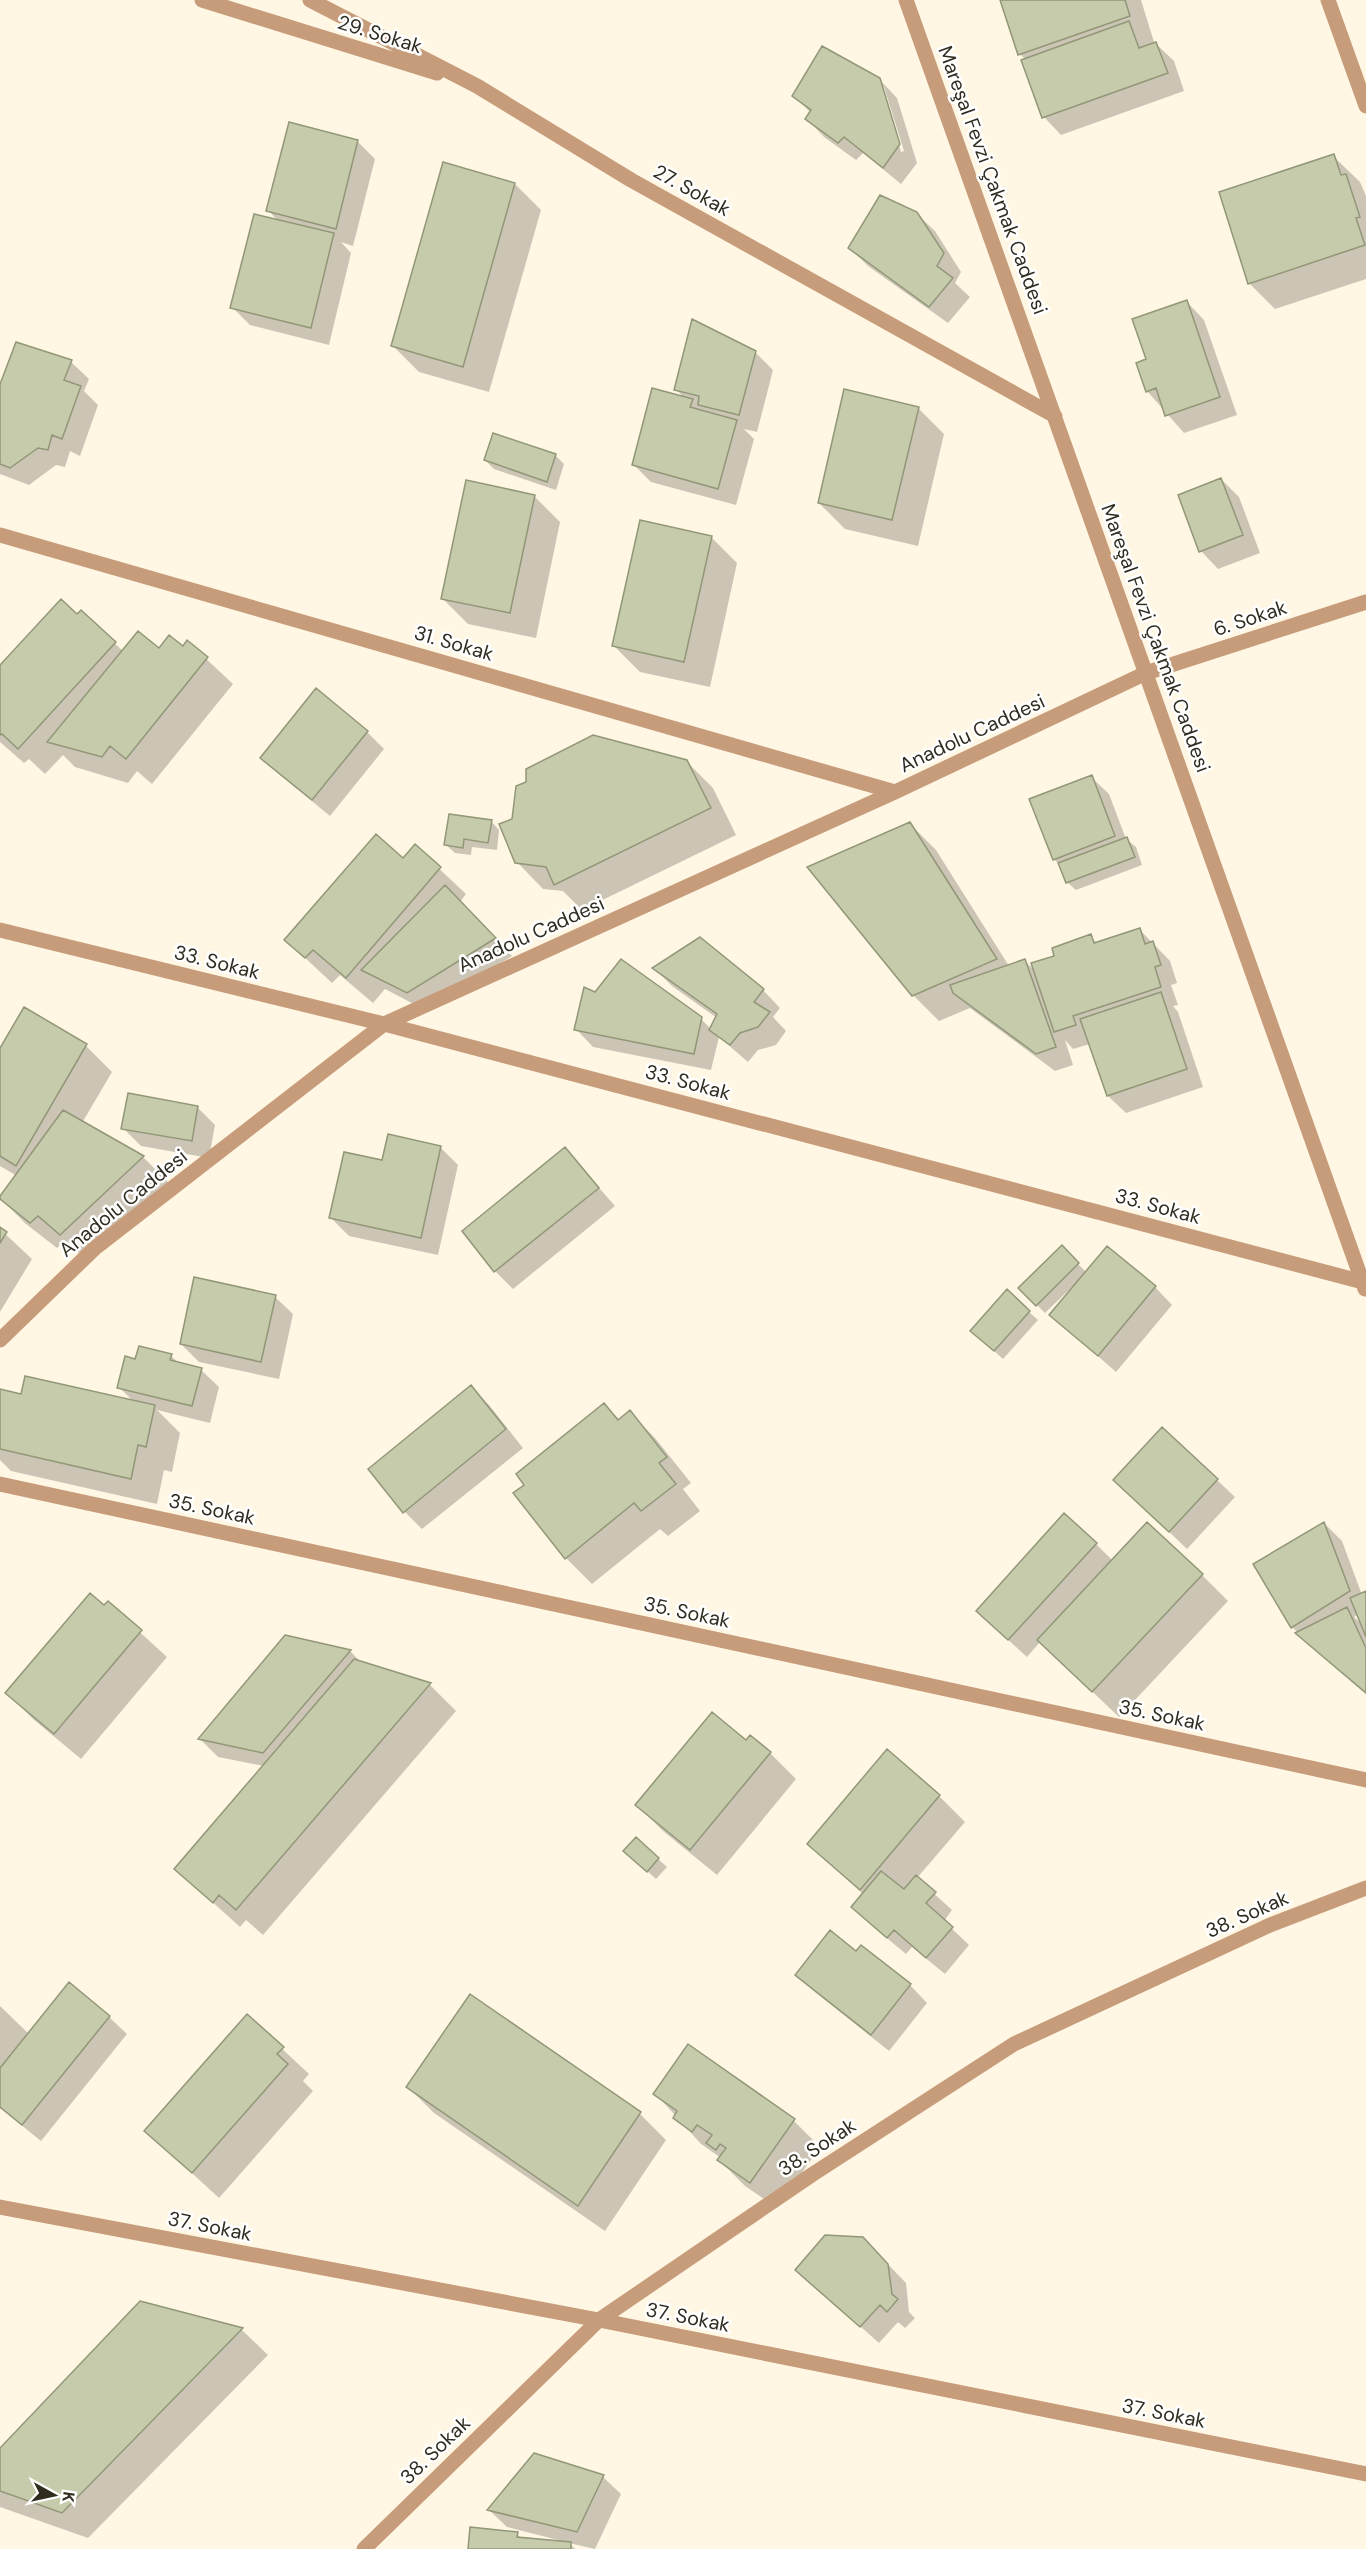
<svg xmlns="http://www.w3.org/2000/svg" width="1366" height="2549" font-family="'DM Sans',sans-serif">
	<rect width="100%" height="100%" fill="#fff7e4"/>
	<path fill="#0003" fill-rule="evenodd" d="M1001 0H1141L1154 42 1174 61 1184 91 1061 135 1044 117 1026 60 1020 54Z
		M879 79 897 98 917 163 901 184 863 153 856 160 824 137 807 119 811 113 794 96ZM881 87H884L904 151 901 152Z
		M357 141 375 159 353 246 341 242 351 253 329 345 250 325 232 307 278 221 268 210Z
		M1333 156 1360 182 1366 196V279L1275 309 1249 283Z
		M515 184 541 210 489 392 419 372 393 346Z
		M916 213 935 231 961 272 955 283 970 297 948 323 868 266 850 248Z
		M1187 302 1204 320 1237 415 1184 433 1147 391 1148 360Z
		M755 352 773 370 757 432 744 429 754 439 736 505 651 482 634 465 684 398 676 389Z
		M71 362 89 379 84 391 98 405 80 456 70 451 65 467 56 465 29 485 0 474V389Z
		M918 408 944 434 918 546 845 529 819 503Z
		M494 434 556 456 564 464 556 490 494 469 485 460Z
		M1221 479 1239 497 1260 553 1218 569 1201 551 1180 496Z
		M534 496 560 522 536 638 468 624 442 598Z
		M711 537 737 563 710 687 640 672 614 646Z
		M81 612 123 651 183 648 188 642 233 684 152 784 137 771 128 783 75 767 63 755 45 774 29 759 24 763 0 742V667Z
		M367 732 384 749 330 816 280 775 262 757Z
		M687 762 713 788 736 835 582 910 563 891 543 889 517 862Z
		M1091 777 1109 794 1126 839 1136 847 1142 865 1076 890 1067 882 1061 866 1054 859Z
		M491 821 499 830 497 850 472 847 471 855 455 853 446 845Z
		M910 824 936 850 1009 966 1025 961 1036 972 1090 936 1098 944 1140 930 1170 961 1177 983 1171 985 1178 1005 1173 1006 1178 1012 1203 1087 1126 1113 1108 1096 1090 1044 1073 1049 1065 1040 1073 1065 1055 1071 970 1008 939 1021 913 995Z
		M415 846 466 894 460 902 512 956 425 1010 385 989 373 1003 340 975 332 983 286 940 404 860Z
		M655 969 763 990 780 1008 773 1017 786 1031 776 1045 758 1050 748 1062 719 1037 711 1070 593 1047 576 1029 595 993 701 1019 711 1029 717 1018 672 986Z
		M86 1046 112 1072 82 1123 143 1157 169 1183 87 1260 65 1241 57 1248 26 1224 0 1198 17 1176 0 1166V1051Z
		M197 1107 215 1125 209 1158 141 1146 123 1128Z
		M440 1147 458 1165 438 1255 349 1236 331 1218 383 1162Z
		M565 1149 615 1206 513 1289 495 1271 464 1231Z
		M0 1229 32 1259 0 1312Z
		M1061 1247 1087 1273 1155 1287 1172 1305 1116 1372 1051 1315 1075 1287 1073 1286 1045 1313 1020 1288Z
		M275 1297 293 1314 279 1379 199 1362 181 1344Z
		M1029 1312 1038 1320 1003 1359 981 1339Z
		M171 1356 180 1364 201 1370 219 1387 210 1423 157 1410 180 1433 172 1472 164 1470 157 1504 11 1471 0 1460V1391L23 1396 134 1402 119 1387Z
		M471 1387 489 1405 523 1448 422 1529 405 1512Z
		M604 1405 620 1420 629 1412 655 1438 691 1483 683 1489 700 1511 668 1536 660 1529 592 1584 566 1558 515 1494 526 1485Z
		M1115 1480H1217L1235 1497 1187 1549Z
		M1324 1523 1342 1541 1362 1595 1366 1593V1694L1315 1650 1292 1627ZM1358 1614 1363 1625 1354 1617Z
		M1096 1544 1113 1561 1202 1575 1228 1601 1119 1717 1040 1642 1027 1657 995 1628Z
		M108 1603 167 1657 81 1759 33 1719 7 1693Z
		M286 1637 350 1651 361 1662 430 1685 456 1711 263 1935 246 1920 240 1927 176 1869 264 1766 218 1757 200 1739Z
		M746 1742 770 1753 796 1779 717 1875 663 1831 637 1805Z
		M939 1796 965 1822 917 1878 952 1910 944 1921 969 1945 945 1974 912 1947 906 1954 871 1925 853 1907 864 1895 809 1844Z
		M636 1839 667 1867 656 1879 634 1859Z
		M856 1953 910 1985 927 2003 889 2051 815 1992 797 1974Z
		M470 1996 640 2114 666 2140 605 2231 434 2113 408 2087Z
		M0 2006 29 2034 109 2017 127 2034 41 2141 0 2108Z
		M247 2016 309 2074 303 2081 313 2091 219 2198 146 2131Z
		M655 2093 794 2121 820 2147 777 2208 745 2186 719 2160 721 2158 701 2144Z
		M880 2256 906 2283 909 2312 915 2318 905 2328 898 2322 879 2343 797 2270Z
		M140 2303 242 2330 268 2355 88 2538 0 2507V2450Z
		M603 2477 621 2494 595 2549 569 2543 575 2549H470L517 2534 522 2539 562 2543V2541L507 2527 489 2510Z"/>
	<path fill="#c5cbab" stroke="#929778" stroke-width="1.5" d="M1000 0H1125L1130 16 1018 55Z
		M1129 21 1139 48 1156 42 1168 73 1042 118 1021 60Z
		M822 46 880 78 900 144 883 168 844 137 838 143 805 119 811 110 792 96Z
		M289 122 358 140 336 229 266 211Z
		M1334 154 1341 175 1346 174 1360 217 1356 218 1365 245 1248 284 1219 192Z
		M443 162 515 183 463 367 391 346Z
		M880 195 917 212 944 253 937 266 953 278 929 307 848 248Z
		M254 214 334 233 311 328 230 308Z
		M1187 300 1220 397 1165 416 1156 388 1146 392 1136 363 1146 359 1132 319Z
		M692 319 756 351 739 415 698 405 699 396 674 390Z
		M16 342 72 360 64 380 81 386 62 439 52 435 48 450 38 448 10 468 0 464V384Z
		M652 388 693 399 690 407 737 420 718 489 632 465Z
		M844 389 919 407 892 520 818 503Z
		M493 433 556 454 547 482 484 460Z
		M1221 478 1243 535 1199 552 1178 495Z
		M466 480 535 495 510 613 441 599Z
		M640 520 712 536 684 662 612 646Z
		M61 599 77 614 81 610 116 642 18 749 2 734 0 735V665Z
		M138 631 159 648 169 635 183 646 187 640 208 657 126 759 110 746 102 757 47 742Z
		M316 688 368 731 312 800 260 758Z
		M593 735 687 760 711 808 554 885 546 867 515 863 499 824 512 819 516 786 526 782V769Z
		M1092 775 1115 836 1053 860 1029 799Z
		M449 814 492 820 488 843 464 839 463 848 444 845Z
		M910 822 997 959 912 996 807 867Z
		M376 834 403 858 415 844 441 867 346 978 313 950 305 958 284 940Z
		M1127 837 1135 857 1066 883 1058 863Z
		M445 885 496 938 407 993 361 970Z
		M1140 928 1145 944 1153 941 1161 965 1155 967 1161 987 1073 1016 1076 1025 1054 1032 1031 963 1054 956 1052 948 1091 934 1094 943Z
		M700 937 764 989 754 1002 770 1012 758 1027 740 1033 730 1045 709 1030 717 1014 652 968Z
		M621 959 702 1017 694 1054 574 1030 584 987 595 992Z
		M1025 959 1056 1047 1036 1054 953 993 950 985Z
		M1161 992 1187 1069 1107 1096 1080 1019Z
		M24 1007 87 1044 16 1166 0 1156V1048Z
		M128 1093 198 1106 192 1141 121 1129Z
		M63 1110 144 1156 60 1235 38 1216 30 1223 0 1199V1196Z
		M388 1134 441 1146 421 1238 329 1218 344 1152 382 1160Z
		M565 1147 599 1188 494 1272 462 1231Z
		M0 1227 7 1232 0 1243Z
		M1062 1245 1079 1263 1036 1306 1018 1288Z
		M1107 1246 1156 1286 1098 1356 1049 1315Z
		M194 1277 276 1295 261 1362 180 1344Z
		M1007 1289 1030 1311 994 1351 970 1331Z
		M139 1346 172 1354 170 1360 202 1368 192 1406 117 1388 125 1356 135 1359Z
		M25 1376 155 1405 146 1447 138 1445 131 1479 0 1449V1389L21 1394Z
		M471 1385 506 1429 403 1513 368 1469Z
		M604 1403 618 1420 630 1410 667 1457 659 1463 676 1484 641 1511 634 1503 565 1559 513 1493 524 1485 516 1474Z
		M1162 1427 1218 1479 1169 1532 1113 1480Z
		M1064 1513 1097 1543 1008 1640 976 1611Z
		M1147 1522 1203 1574 1092 1692 1037 1640Z
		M1324 1522 1350 1591 1291 1628 1253 1564Z
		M1366 1591V1637L1350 1598Z
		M90 1593 104 1605 108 1601 142 1630 54 1734 5 1693Z
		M1347 1607 1366 1648V1693L1295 1633Z
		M285 1635 351 1650 263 1753 198 1739Z
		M354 1659 431 1683 236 1910 219 1895 213 1903 174 1869Z
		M712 1712 746 1740 750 1735 771 1752 690 1850 635 1805Z
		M887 1749 940 1795 860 1890 807 1844Z
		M636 1837 659 1858 647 1872 623 1851Z
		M881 1871 904 1889 916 1875 936 1892 926 1903 953 1927 926 1958 894 1930 887 1938 851 1907Z
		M830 1930 856 1951 861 1945 911 1984 871 2035 795 1975Z
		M69 1982 110 2016 22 2125 0 2107V2068Z
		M470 1994 641 2112 578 2206 406 2087Z
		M247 2014 284 2047 277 2054 288 2064 192 2173 144 2131Z
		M688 2044 795 2119 750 2183 717 2160 726 2148 720 2144 716 2150 706 2143 712 2135 697 2125 692 2132 673 2118 677 2111 653 2094Z
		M825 2235 863 2237 888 2264 892 2294 898 2299 887 2312 880 2305 860 2327 795 2270Z
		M140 2301 243 2328 62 2513 0 2491V2448Z
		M534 2453 604 2475 577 2532 487 2510Z
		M470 2527 518 2532 517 2537 571 2542V2549H468Z"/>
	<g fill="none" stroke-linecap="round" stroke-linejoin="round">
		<path stroke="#c79c7b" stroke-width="15" d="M202 0 437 73
			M310 0 477 86 631 180 1055 416
			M906 0 1365 1289
			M1328 0 1366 106
			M0 535 895 792
			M0 930 384 1024 1363 1282
			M0 1340 95 1248 384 1024 895 792 1146 673 1366 602
			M0 1484 1366 1780
			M0 2207 599 2320 1366 2474
			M364 2549 599 2320 813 2174 1014 2044 1270 1925 1366 1888"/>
	</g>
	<g text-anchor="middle" stroke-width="5" stroke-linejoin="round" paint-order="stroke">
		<g font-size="20" fill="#312c20" stroke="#fff">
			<text transform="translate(380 34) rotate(17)" y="7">29. Sokak</text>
			<text transform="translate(993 180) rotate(70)" y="7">Mareşal Fevzi Çakmak Caddesi</text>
			<text transform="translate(692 190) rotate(29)" y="7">27. Sokak</text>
			<text transform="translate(1250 618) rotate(-18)" y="7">6. Sokak</text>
			<text transform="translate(1156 638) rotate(70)" y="7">Mareşal Fevzi Çakmak Caddesi</text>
			<text transform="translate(454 643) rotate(16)" y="7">31. Sokak</text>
			<text transform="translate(972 733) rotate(-25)" y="7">Anadolu Caddesi</text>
			<text transform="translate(531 934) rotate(-24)" y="7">Anadolu Caddesi</text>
			<text transform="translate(217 962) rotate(14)" y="7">33. Sokak</text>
			<text transform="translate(688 1082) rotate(15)" y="7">33. Sokak</text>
			<text transform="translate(123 1203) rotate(-39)" y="7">Anadolu Caddesi</text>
			<text transform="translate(1158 1206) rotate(15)" y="7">33. Sokak</text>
			<text transform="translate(212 1509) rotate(12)" y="7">35. Sokak</text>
			<text transform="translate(687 1612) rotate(12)" y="7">35. Sokak</text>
			<text transform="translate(1162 1715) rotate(12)" y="7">35. Sokak</text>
			<text transform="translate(1247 1914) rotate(-24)" y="7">38. Sokak</text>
			<text transform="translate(817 2147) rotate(-33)" y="7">38. Sokak</text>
			<text transform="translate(210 2226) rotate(11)" y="7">37. Sokak</text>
			<text transform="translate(688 2317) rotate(11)" y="7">37. Sokak</text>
			<text transform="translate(1164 2413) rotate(11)" y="7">37. Sokak</text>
			<text transform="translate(435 2450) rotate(-44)" y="7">38. Sokak</text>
		</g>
	</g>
	<g transform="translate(54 2495) rotate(98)" stroke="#ffffff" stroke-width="4.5" paint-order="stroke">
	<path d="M0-4.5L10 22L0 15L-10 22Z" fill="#312c20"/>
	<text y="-9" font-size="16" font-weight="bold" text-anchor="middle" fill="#312c20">K</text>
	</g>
</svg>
